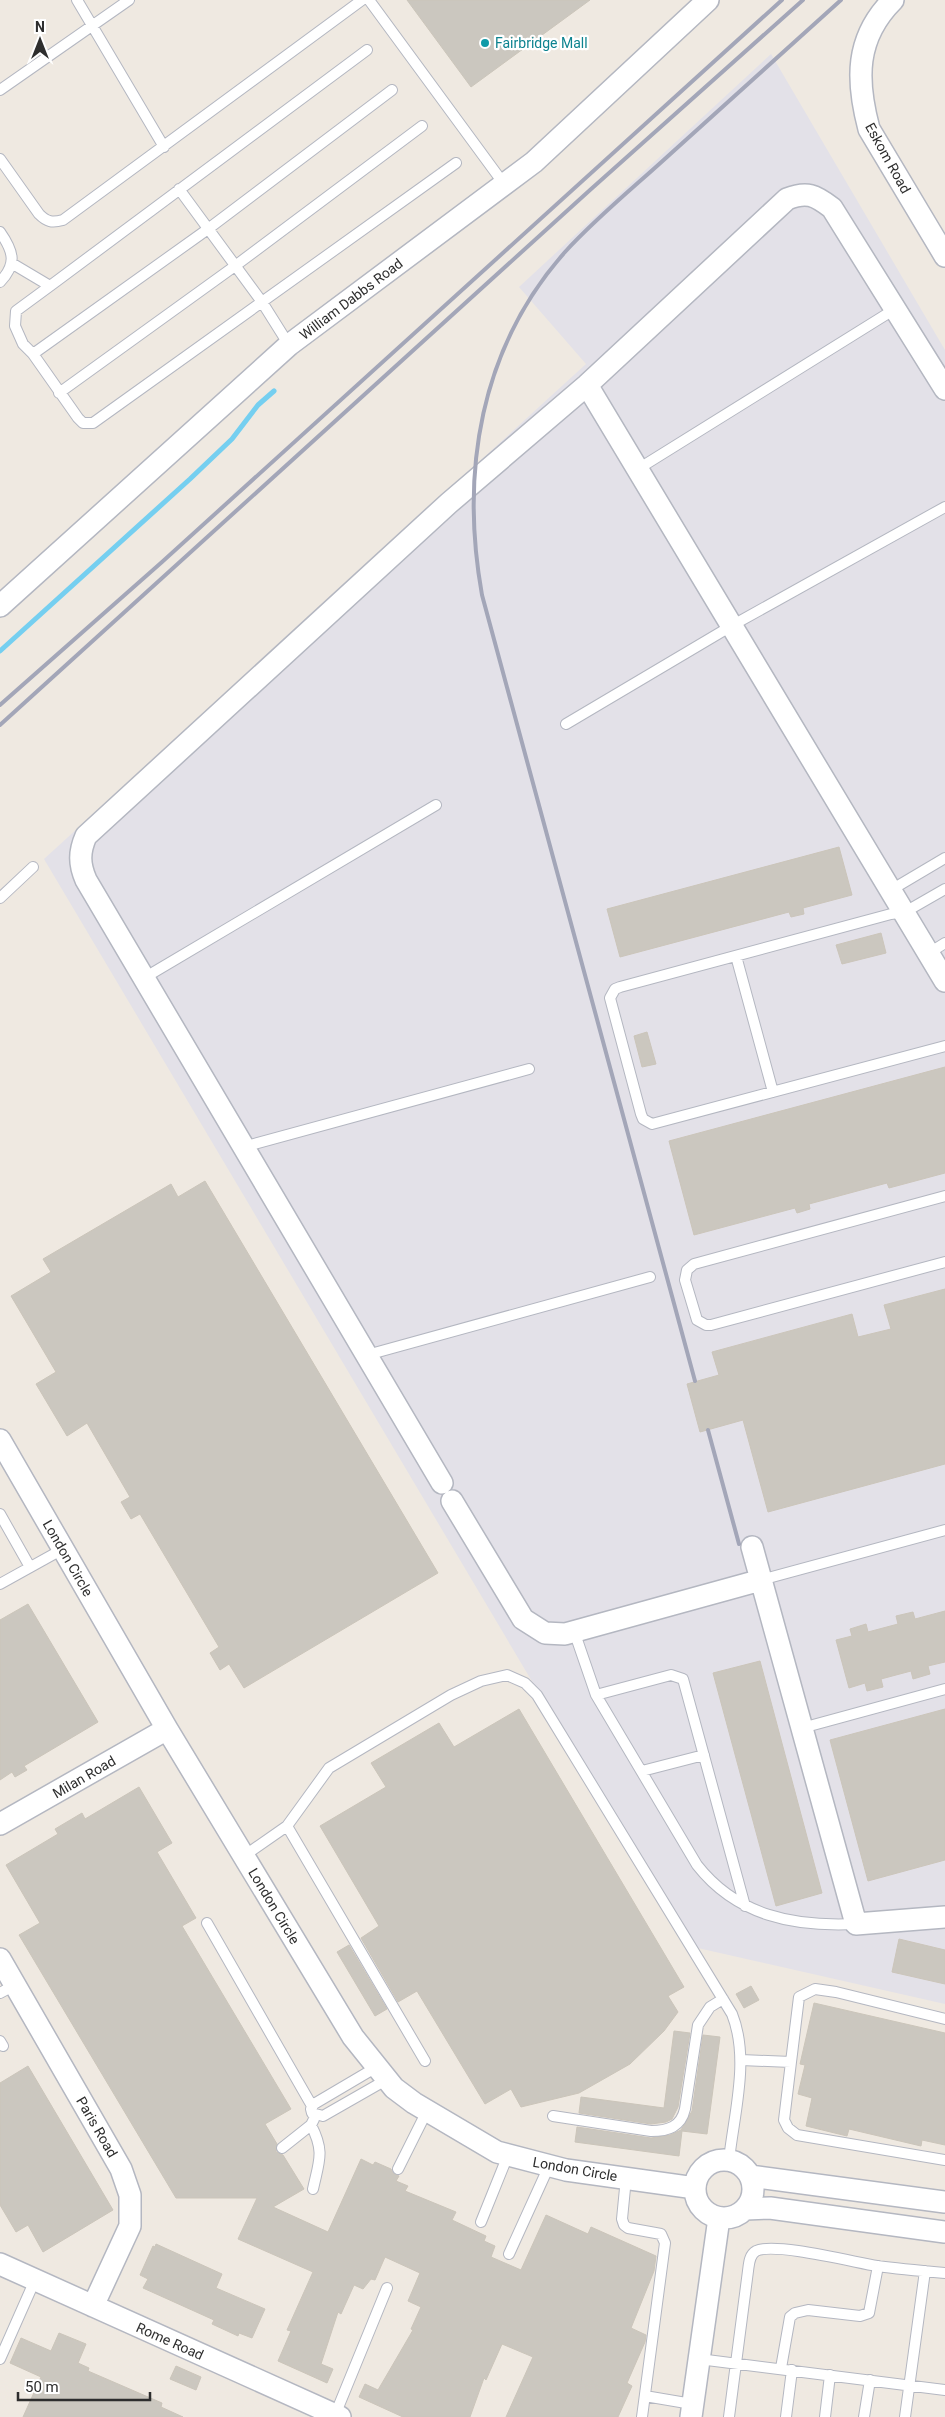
<svg xmlns="http://www.w3.org/2000/svg" width="945" height="2417" font-family="Roboto,sans-serif">
	<rect width="100%" height="100%" fill="#efe9e1"/>
	<path fill="#e3e1e8" d="M771 54 945 350V2004L689 1946 44 859 586 364 519 287Z"/>
	<g fill="none" stroke-linecap="round" stroke-linejoin="round">
		<path stroke="#75cff0" stroke-width="5" d="M0 651 190 479 232 439 258 405 274 391"/>
	</g>
	<path fill="#cbc7bf" stroke="#cbc5ba" d="M407 0H590L471 87Z
		M839 847 852 895 803 908 804 914 791 917 789 912 620 957 607 909Z
		M881 933 886 953 842 964 836 945Z
		M647 1032 656 1064 642 1067 634 1036Z
		M945 1067V1173L889 1188 887 1183 809 1204 810 1209 797 1213 795 1208 694 1235 669 1141Z
		M205 1181 438 1573 244 1688 229 1664 220 1670 210 1653 219 1647 140 1514 131 1519 121 1502 130 1497 87 1423 67 1436 36 1384 56 1372 11 1296 51 1272 43 1259 171 1184 178 1197Z
		M945 1289V1464L768 1512 743 1420 700 1432 687 1384 719 1375 712 1352 852 1314 858 1337 891 1329 884 1305Z
		M28 1604 98 1722 24 1766 27 1770 15 1777 12 1772 0 1780V1620Z
		M945 1611V1662L928 1666 930 1674 913 1679 911 1671 881 1679 883 1687 867 1691 865 1683 849 1688 836 1640 852 1636 850 1629 866 1624 868 1632 898 1624 896 1616 913 1612 915 1619Z
		M760 1661 822 1893 776 1906 713 1673Z
		M519 1709 684 1987 668 1996 678 2012 664 2031 630 2064 579 2093 521 2107 511 2089 485 2104 417 1991 398 2002 361 1938 379 1926 320 1826 386 1787 371 1763 439 1723 454 1747Z
		M945 1709V1860L868 1881 830 1740Z
		M139 1787 172 1843 157 1852 196 1918 182 1926 291 2109 265 2124 277 2144 276 2152 283 2155 304 2189 273 2207 328 2232 361 2159 373 2165 375 2162 391 2169 393 2173 399 2176 396 2181 408 2186 405 2191 456 2212 452 2220 486 2236 484 2241 495 2246 491 2257 521 2270 546 2215 588 2234 591 2227 656 2256 654 2271 631 2328 646 2335 645 2342 627 2383 632 2386 618 2417H506L533 2357 502 2344 486 2380 484 2378 470 2417H403L359 2397 365 2384 378 2390 413 2330 411 2329 421 2307 408 2301 420 2273 385 2257 375 2280 371 2279 363 2289 354 2285 341 2314 338 2312 321 2364 333 2369 327 2383 278 2361 291 2331 287 2330 313 2272 238 2239 257 2198H176L19 1935 40 1923 6 1865 58 1834 55 1829 82 1813 85 1819Z
		M899 1939 945 1950V1984L892 1972Z
		M349 1945 387 2009 375 2016 337 1952Z
		M751 1986 759 2000 744 2008 736 1994Z
		M814 2003 945 2033V2145L922 2140 921 2146 849 2129 847 2136 806 2126 812 2098 798 2094 805 2065 800 2064Z
		M674 2031 690 2033 678 2107 672 2119 666 2122 651 2124 579 2113 581 2097 664 2108Z
		M703 2035 720 2037 707 2134 682 2131 679 2156 575 2142 577 2127 651 2138 670 2135 681 2130 692 2111Z
		M28 2066 113 2210 43 2252 28 2225 16 2232 0 2205V2083Z
		M156 2244 222 2274 216 2288 265 2309 252 2338 239 2333 238 2336 212 2324 214 2320 143 2288 148 2279 140 2275 153 2246 155 2247Z
		M59 2333 86 2344 78 2363 89 2368 88 2371 162 2403 161 2407 183 2417H23L41 2377 10 2363 21 2338 51 2351Z
		M176 2366 201 2377 196 2390 170 2379Z"/>
	<g fill="none" stroke-linecap="round" stroke-linejoin="round">
		<defs>
			<path id="service" d="M77 0 164 147
				M369 0 504 184
				M0 90 129 0
				M0 159 39 214C47 222 52 223 63 220L362 0
				M179 189 262 302 289 345
				M0 232C14 252 17 264 0 282
				M13 264 50 286 367 50
				M50 286 16 311 15 326 23 344 33 354 78 418 83 423H93L456 163
				M33 354 208 229 392 90
				M59 393 235 266 422 126
				M638 469 895 309
				M566 724 733 625 945 507
				M945 889 905 912 891 914 620 987 615 989 610 998 641 1114 643 1119 652 1124 945 1046
				M891 890 945 858
				M0 898 33 867
				M929 953 945 943
				M736 956 773 1092
				M144 978 436 805
				M243 1147 529 1069
				M945 1196 694 1264 687 1270 685 1280 697 1320 706 1325H711L945 1262
				M367 1355 650 1277
				M0 1514 30 1567
				M761 1580 945 1530
				M0 1584 63 1549
				M574 1631 596 1695 697 1865C737 1916 794 1927 856 1924
				M596 1695 671 1675 683 1679 745 1906
				M802 1728 945 1689
				M642 1771 704 1755
				M244 1856 287 1826
				M207 1923 312 2106
				M0 1993 15 1985
				M0 2041 3 2046
				M741 2060 791 2062 799 1997 815 1989 836 1992 945 2019
				M425 2061 287 1826 329 1768 451 1695 481 1681 507 1675 525 1683 537 1695 732 2014C750 2059 734 2113 729 2160
				M791 2062 784 2120 788 2128 797 2135 945 2160
				M375 2068 314 2104 311 2109 312 2113 323 2116 386 2080
				M553 2116 651 2131C668 2131 681 2127 685 2109L698 2025 710 2007 723 1999
				M311 2125C325 2152 319 2161 313 2189
				M282 2148 311 2125 314 2119
				M398 2169 427 2111
				M626 2178 622 2219 624 2225 628 2228 661 2234 665 2243 642 2417
				M481 2222 508 2155
				M509 2254 549 2166
				M0 2359 35 2280
				M699 2359 945 2390
				M781 2368 790 2317 795 2313 808 2310 860 2316 869 2313 878 2266
				M645 2396 692 2404
				M335 2415 387 2288
				M729 2417 748 2271C749 2264 749 2255 756 2251 774 2242 853 2262 877 2266 899 2269 922 2271 945 2273
				M786 2417 792 2370
				M825 2417 830 2375
				M864 2417 870 2380
				M905 2417 925 2271"/>
			<path id="minor" d="M893 0C855 38 856 80 869 129L945 256
				M587 385 945 981
				M0 606 289 345 534 162 708 0
				M0 1440 167 1729 353 2037 394 2088 414 2103 497 2152 566 2170 695 2188
				M442 1483 86 880C79 864 79 852 86 836L449 503 587 385 787 199C807 191 815 195 832 208L945 389
				M452 1501 523 1619 545 1633 565 1634 761 1580
				M752 1547 856 1924 945 1917
				M0 1824 167 1729
				M0 1959 121 2169 130 2195V2226L93 2306
				M695 2189a29 29 0 1 1 58 0a29 29 0 1 1-58 0Z
				M750 2176 945 2202
				M746 2209 770 2208 945 2232
				M0 2264 340 2417
				M691 2417 719 2218"/>
		</defs>
		<use href="#service" stroke="#b4b7c1" stroke-width="12"/>
		<use href="#minor" stroke="#b4b7c1" stroke-width="24"/>
		<use href="#service" stroke="#fff" stroke-width="10"/>
		<use href="#minor" stroke="#fff" stroke-width="21"/>
		<path stroke="#a3a6b8" stroke-width="4" d="M0 705 162 562 782 0
			M0 725 590 190 803 0
			M695 1381 482 595C460 472 480 348 565 252 596 218 633 188 667 157 725 105 783 52 841 0
			M708 1430 739 1544"/>
	</g>
	<circle fill="#0f9aa8" stroke="#fff" stroke-width="2" cx="485" cy="43" r="5"/>
	<g text-anchor="middle" stroke-width="4.5" stroke-linejoin="round" paint-order="stroke">
		<g font-size="14" fill="#0d838f" stroke="#fff" text-anchor="start">
			<text x="495" y="48">Fairbridge Mall</text>
		</g>
		<g font-size="14" fill="#2e2e2e" stroke="#fff">
			<text transform="translate(888 158) rotate(61)" y="5">Eskom Road</text>
			<text transform="translate(351 299) rotate(-37)" y="5">William Dabbs Road</text>
			<text transform="translate(68 1558) rotate(60)" y="5">London Circle</text>
			<text transform="translate(84 1777) rotate(-30)" y="5">Milan Road</text>
			<text transform="translate(274 1906) rotate(59)" y="5">London Circle</text>
			<text transform="translate(97 2127) rotate(60)" y="5">Paris Road</text>
			<text transform="translate(575 2169) rotate(10)" y="5">London Circle</text>
			<text transform="translate(170 2341) rotate(24)" y="5">Rome Road</text>
		</g>
	</g>
	<g transform="translate(40 40)" stroke="#ffffff" stroke-width="4" paint-order="stroke">
	<path d="M0-4L9 19L0 12L-9 19Z" fill="#2e2e2e"/>
	<text y="-8" font-size="14" font-weight="bold" text-anchor="middle" fill="#2e2e2e">N</text>
	</g>
	<path d="M18 2392v8h132v-8" fill="none" stroke="#2e2e2e" stroke-width="2.5"/>
	<text x="25" y="2392" font-size="15" fill="#2e2e2e" stroke="#ffffff" stroke-width="4" paint-order="stroke">50 m</text>
</svg>
